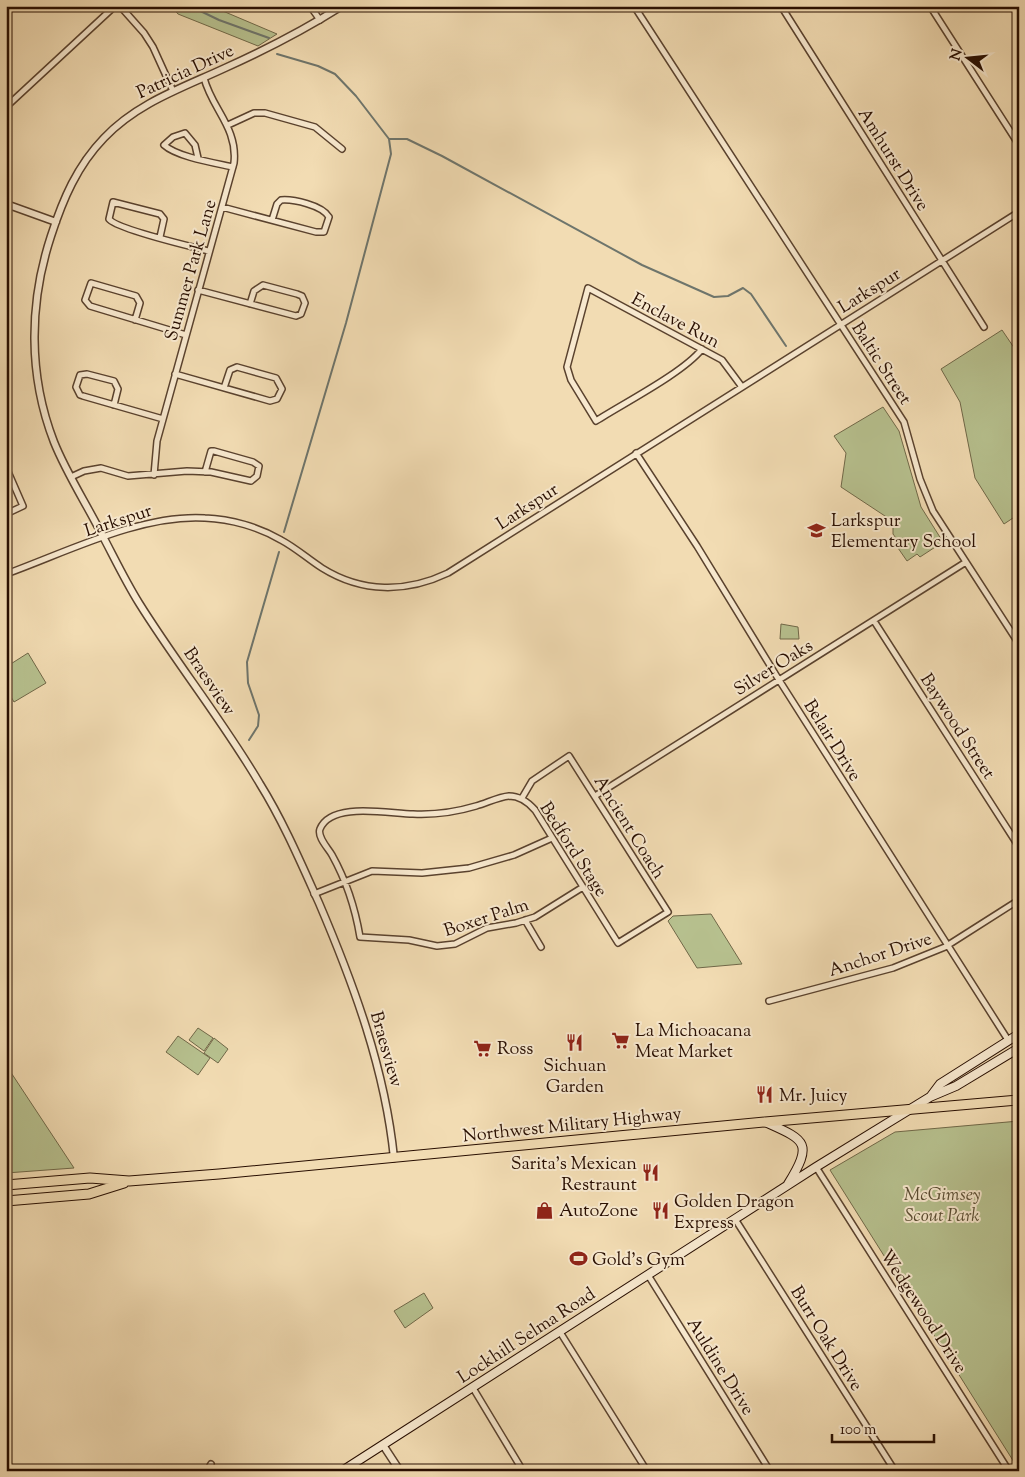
<svg xmlns="http://www.w3.org/2000/svg" width="1025" height="1477" font-family="'Sorts Mill Goudy',serif">
	<rect width="100%" height="100%" fill="#f2dcb3"/>
	<filter id="stains"><feTurbulence type="fractalNoise" baseFrequency=".004" numOctaves="4"/><feColorMatrix values="0 0 0 0 .2 0 0 0 0 .09 0 0 0 0 .02 0 0 0 .5 -.17"/></filter>
	<radialGradient id="worn" r=".72"><stop offset=".6" stop-color="#630" stop-opacity="0"/><stop offset="1" stop-color="#630" stop-opacity=".3"/></radialGradient>
	<path fill="#b7c18f" stroke="#706848" d="M171 6H211L277 34 258 46 178 14Z
		M1002 330 1019 355V514L1004 524 975 478 960 402 941 369Z
		M883 407 899 431 921 507 943 542 920 557 917 554 907 561 898 548 901 545 893 534V526L888 518 841 487 846 453 834 436Z
		M781 624 798 627 799 639H780Z
		M28 653 46 683 14 702 6 688V667Z
		M711 914 742 964 697 968 668 921 673 916Z
		M198 1028 213 1038 204 1051 189 1040Z
		M178 1036 210 1058 198 1075 166 1052Z
		M214 1038 228 1049 218 1063 204 1053Z
		M6 1065 74 1168 6 1173Z
		M1019 1121V1470L830 1170 895 1132Z
		M424 1293 433 1308 405 1328 394 1311Z"/>
	<g fill="none" stroke-linecap="round" stroke-linejoin="round">
		<path stroke="#6e756c" stroke-width="2" d="M190 6 219 20 269 38
			M277 54 318 66 335 74 356 96 389 139 391 154 346 323 284 532
			M389 139H407L442 156 642 265 714 297 728 296 743 288 751 294 786 346
			M249 740 258 726 259 715 248 683 247 662 279 552"/>
		<defs>
			<path id="minor" d="M120 6 144 33 153 47 173 91
				M310 6 320 20
				M634 6 904 422 920 479 933 511 1019 644
				M781 6 984 327
				M930 6 1019 145
				M6 107 115 6
				M228 125 254 113H265L315 127 342 149
				M198 158 195 145 185 133 173 137 164 145C177 157 215 163 233 167
				M222 207 316 232H324L329 217C322 205 293 199 281 200L277 204 272 220
				M160 237 164 219 160 214 113 202 109 219C116 229 193 247 209 251
				M198 290 296 316 301 314 305 303 302 296 297 294 263 285 254 291 250 304
				M135 320 140 303 136 296 91 283 85 300 90 306 186 335
				M702 349C683 373 624 403 596 421L571 380 567 367 588 288 722 360 742 387
				M175 374 270 401 277 399 282 389 276 378 237 367 230 370 224 388
				M114 405 118 389 114 381 87 374 80 375 76 387 80 395 83 396 163 419
				M636 453 697 546 779 680 1008 1040
				M6 467 23 506 6 514
				M154 475 157 441 234 163C238 128 212 109 204 78
				M71 477 84 471 101 468 128 476 187 471 211 472 251 481 257 476 259 466 253 462 214 451H211L205 472
				M6 574C67 552 141 514 205 518 231 519 259 527 281 540 296 548 308 559 322 568 362 593 406 593 448 573L1019 212
				M874 621 1019 847
				M595 796 966 562
				M522 798 532 781 569 756 668 912 618 943 535 810C528 802 520 796 509 796 498 797 487 803 476 806 456 812 434 815 413 814 390 814 331 801 320 829 317 837 328 848 332 855 347 882 355 907 360 937L409 940 437 946 455 944 487 928 516 923 535 917 583 887
				M314 894 372 871 422 873 469 868 514 855 552 838
				M525 920 541 947
				M769 1001 893 968 945 947 1019 900
				M816 1167 1009 1471
				M735 1219 895 1471
				M648 1275 770 1471
				M560 1332 647 1471
				M473 1388 523 1471
				M207 1471 211 1464"/>
			<path id="tertiary" d="M342 6C304 30 265 50 225 68 182 88 137 103 104 138 77 166 63 199 51 236 29 303 28 375 54 442 66 472 84 500 99 529 112 553 124 579 139 603 177 664 223 721 260 784 283 821 301 863 319 903 354 985 385 1069 394 1158
				M6 204 56 222
				M383 1445 400 1471"/>
			<path id="secondary" d="M931 1096 940 1084 1019 1034
				M765 1122C805 1140 814 1142 788 1184
				M342 1471 816 1167 930 1097 956 1086 1019 1048"/>
			<path id="primary" d="M6 1185 90 1178 129 1181 219 1174 765 1122 1019 1100
				M6 1201 89 1194 124 1183"/>
		</defs>
		<use href="#minor" stroke="#5a422e" stroke-width="8"/>
		<use href="#tertiary" stroke="#5a422e" stroke-width="9"/>
		<use href="#secondary" stroke="#280e01" stroke-width="10"/>
		<use href="#primary" stroke="#280e01" stroke-width="11"/>
		<use href="#minor" stroke="#f7e8ce" stroke-width="5"/>
		<use href="#tertiary" stroke="#f7e8ce" stroke-width="6"/>
		<use href="#secondary" stroke="#f7e8ce" stroke-width="8"/>
		<use href="#primary" stroke="#f2dcb3" stroke-width="9"/>
	</g>
	<defs>
		<symbol id="school-bare" viewBox="-9 -9 18 18"><path d="M0-5L7-2L0 1L-7-2ZM-4 1L0 2.5L4 1V4Q0 6-4 4Z" fill="#8f2418" stroke="#f7e8ce" stroke-width="2.5" paint-order="stroke"/></symbol>
		<symbol id="supermarket-bare" viewBox="-9 -9 18 18"><path d="M-6-5.5h2.5l.6 2H6L4.5 2H-2.5L-4.4-4H-6ZM-1.5 3.2a1.3 1.3 0 1 0 .1 0ZM3 3.2a1.3 1.3 0 1 0 .1 0Z" fill="#8f2418" stroke="#f7e8ce" stroke-width="2.5" paint-order="stroke"/></symbol>
		<symbol id="restaurant-bare" viewBox="-9 -9 18 18"><path d="M-5-6h1v4h1v-4h1v4h1v-4h1v5L-1.5 .5V6h-2V.5L-5-1ZM5-6V6H3V1.5H1.5Q1.5-4 5-6Z" fill="#8f2418" stroke="#f7e8ce" stroke-width="2.5" paint-order="stroke"/></symbol>
		<symbol id="shop-bare" viewBox="-9 -9 18 18"><path d="M-5-2.5h2.3a2.7 3.5 0 0 1 5.4 0H5L5.5 6h-11ZM-1.5-2.5h3a1.5 2.3 0 0 0-3 0Z" fill="#8f2418" stroke="#f7e8ce" stroke-width="2.5" paint-order="stroke"/></symbol>
		<symbol id="stadium-bare" viewBox="-9 -9 18 18"><path d="M0-5a6.5 5 0 1 0 0 10a6.5 5 0 1 0 0-10ZM-3.5-1.8h7v3.6h-7Z" fill="#8f2418" stroke="#f7e8ce" stroke-width="2.5" paint-order="stroke"/></symbol>
	</defs>
	<g fill-rule="evenodd">
		<use href="#school-bare" x="804" y="518" width="25" height="25"/>
		<use href="#supermarket-bare" x="608" y="1028" width="25" height="25"/>
		<use href="#restaurant-bare" x="562" y="1030" width="25" height="25"/>
		<use href="#supermarket-bare" x="470" y="1036" width="25" height="25"/>
		<use href="#restaurant-bare" x="752" y="1082" width="25" height="25"/>
		<use href="#restaurant-bare" x="638" y="1160" width="25" height="25"/>
		<use href="#shop-bare" x="532" y="1198" width="25" height="25"/>
		<use href="#restaurant-bare" x="648" y="1198" width="25" height="25"/>
		<use href="#stadium-bare" x="566" y="1246" width="25" height="25"/>
	</g>
	<g text-anchor="middle" stroke-width="4" stroke-linejoin="round" paint-order="stroke">
		<g font-size="18" fill="#280e01" stroke="#f7e8ce">
			<text transform="translate(185 71) rotate(-25)" y="6">Patricia Drive</text>
			<text transform="translate(894 159) rotate(58)" y="6">Amhurst Drive</text>
			<text transform="translate(190 270) rotate(-74)" y="6">Summer Park Lane</text>
			<text transform="translate(869 290) rotate(-32)" y="6">Larkspur</text>
			<text transform="translate(676 320) rotate(28)" y="6">Enclave Run</text>
			<text transform="translate(882 363) rotate(57)" y="6">Baltic Street</text>
			<text transform="translate(527 506) rotate(-33)" y="6">Larkspur</text>
			<text transform="translate(118 520) rotate(-18)" y="6">Larkspur</text>
			<text transform="translate(773 667) rotate(-32)" y="6">Silver Oaks</text>
			<text transform="translate(210 681) rotate(56)" y="6">Braesview</text>
			<text transform="translate(958 726) rotate(57)" y="6">Baywood Street</text>
			<text transform="translate(833 740) rotate(58)" y="6">Belair Drive</text>
			<text transform="translate(630 827) rotate(58)" y="6">Ancient Coach</text>
			<text transform="translate(574 849) rotate(57)" y="6">Bedford Stage</text>
			<text transform="translate(486 917) rotate(-18)" y="6">Boxer Palm</text>
			<text transform="translate(880 954) rotate(-18)" y="6">Anchor Drive</text>
			<text transform="translate(387 1049) rotate(74)" y="6">Braesview</text>
			<text transform="translate(572 1124) rotate(-6)" y="6">Northwest Military Highway</text>
			<text transform="translate(924 1311) rotate(57)" y="6">Wedgewood Drive</text>
			<text transform="translate(526 1335) rotate(-33)" y="6">Lockhill Selma Road</text>
			<text transform="translate(827 1338) rotate(58)" y="6">Burr Oak Drive</text>
			<text transform="translate(721 1366) rotate(58)" y="6">Auldine Drive</text>
		</g>
		<g font-size="18" fill="#280e01" stroke="#f7e8ce" text-anchor="start">
			<text x="831" y="526">Larkspur<tspan x="831" dy="21">Elementary School</tspan></text>
			<text x="635" y="1036">La Michoacana<tspan x="635" dy="21">Meat Market</tspan></text>
			<text x="497" y="1054">Ross</text>
			<text x="575" y="1071" text-anchor="middle">Sichuan<tspan x="575" dy="21">Garden</tspan></text>
			<text x="779" y="1101">Mr. Juicy</text>
			<text x="637" y="1169" text-anchor="end">Sarita's Mexican<tspan x="637" dy="21">Restraunt</tspan></text>
			<text x="674" y="1207">Golden Dragon<tspan x="674" dy="21">Express</tspan></text>
			<text x="559" y="1216">AutoZone</text>
			<text x="592" y="1265">Gold's Gym</text>
		</g>
		<g font-size="18" font-style="italic" fill="#5a4d33" stroke="#f7e8ce">
			<text x="942" y="1200">McGimsey<tspan x="942" dy="21">Scout Park</tspan></text>
		</g>
	</g>
	<rect width="1025" height="1477" fill="none" stroke="#f2dcb3" stroke-width="25"/>
	<rect x="8" y="8" width="1010" height="1462" fill="none" stroke="#280e01" stroke-width="2.5"/>
	<rect x="12" y="12" width="1000" height="1452" fill="none" stroke="#280e01"/>
	<g transform="translate(968 58) rotate(286)" stroke="#f7e8ce" stroke-width="4" paint-order="stroke">
	<path d="M0-4L9 19L0 12L-9 19Z" fill="#280e01"/>
	<text y="-8" font-size="14" font-weight="bold" text-anchor="middle" fill="#280e01">N</text>
	</g>
	<path d="M832 1434v8h102v-8" fill="none" stroke="#280e01" stroke-width="2.5"/>
	<text x="840" y="1434" font-size="15" fill="#280e01" stroke="#f7e8ce" stroke-width="4" paint-order="stroke">100 m</text>
	<rect width="100%" height="100%" filter="url(#stains)"/>
	<rect width="100%" height="100%" fill="url(#worn)"/>
</svg>
